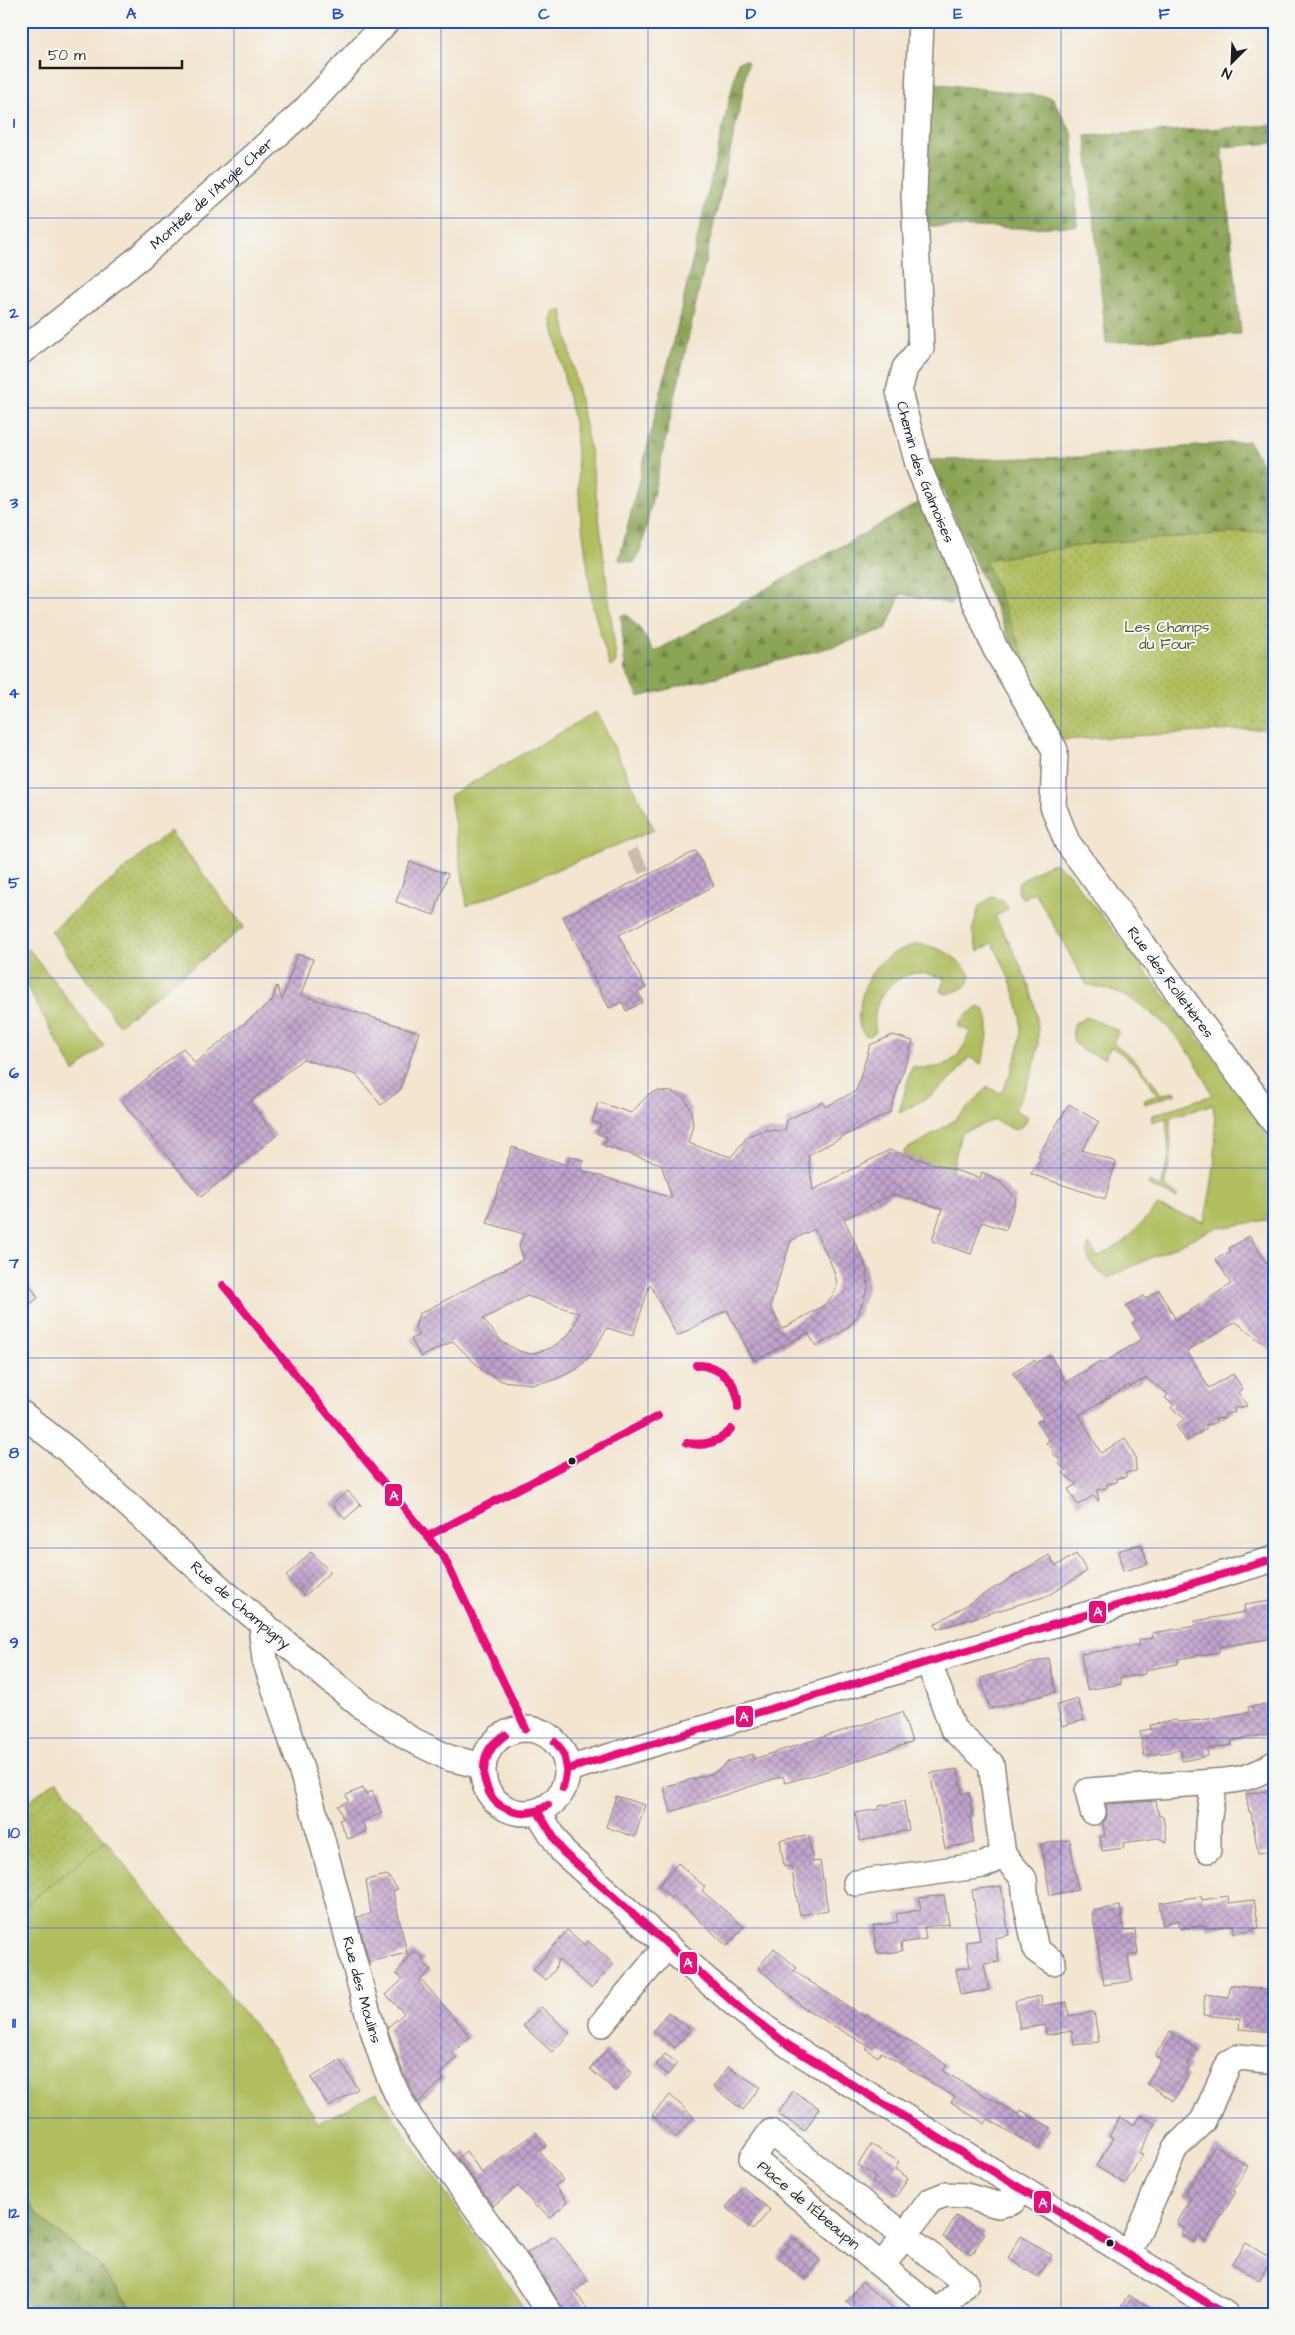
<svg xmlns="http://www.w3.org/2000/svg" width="1295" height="2335" font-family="'Architects Daughter',sans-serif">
	<defs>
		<pattern id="forest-firs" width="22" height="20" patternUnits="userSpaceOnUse" patternTransform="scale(1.25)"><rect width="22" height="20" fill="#8ca456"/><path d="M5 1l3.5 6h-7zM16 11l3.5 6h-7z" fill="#728546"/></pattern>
		<pattern id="garden-dots" width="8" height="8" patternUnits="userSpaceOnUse" patternTransform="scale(1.25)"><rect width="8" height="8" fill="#b1bd5f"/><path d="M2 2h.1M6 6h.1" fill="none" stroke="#98a252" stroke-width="1.8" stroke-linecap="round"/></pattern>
		<pattern id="building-cross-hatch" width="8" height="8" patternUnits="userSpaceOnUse" patternTransform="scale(1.25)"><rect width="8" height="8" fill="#c2a3cd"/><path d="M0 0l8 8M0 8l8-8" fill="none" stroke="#9d84a6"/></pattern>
	</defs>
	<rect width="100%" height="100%" fill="#f6f6f2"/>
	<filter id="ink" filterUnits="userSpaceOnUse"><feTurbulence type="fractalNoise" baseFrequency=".02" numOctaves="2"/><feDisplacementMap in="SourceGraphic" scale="10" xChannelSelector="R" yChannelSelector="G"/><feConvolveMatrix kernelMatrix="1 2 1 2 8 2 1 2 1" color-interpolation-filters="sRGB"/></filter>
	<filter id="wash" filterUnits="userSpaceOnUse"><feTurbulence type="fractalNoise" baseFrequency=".0096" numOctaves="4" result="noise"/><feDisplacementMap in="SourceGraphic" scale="20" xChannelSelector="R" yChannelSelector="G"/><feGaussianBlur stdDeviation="1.12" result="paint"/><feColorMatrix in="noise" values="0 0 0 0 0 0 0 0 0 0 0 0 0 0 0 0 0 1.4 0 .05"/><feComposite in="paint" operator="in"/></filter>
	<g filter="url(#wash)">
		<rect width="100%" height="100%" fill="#f3e5cf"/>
		<path fill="#b1bd5f" stroke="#666c3e" d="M562 310 592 460 616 657V663L610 667 593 608 580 511 575 427 551 317 554 311Z
			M597 712 654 830 467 906 450 795Z
			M1055 863 1069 874 1220 1066 1274 1142V1220L1272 1219 1213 1229 1108 1278C1096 1271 1082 1259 1089 1244L1098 1257 1124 1242 1157 1206 1204 1222C1213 1183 1219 1146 1213 1105L1170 1117 1171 1157 1164 1187 1178 1195 1177 1198 1147 1185 1149 1182 1161 1187 1169 1156 1166 1118 1152 1122 1153 1115 1212 1095C1197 1057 1169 1022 1134 1001 1120 992 1102 988 1086 984L1035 892 1023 899 1018 892V883L1043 867Z
			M992 897 1003 900 1008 909 995 917C1023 966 1052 1019 1031 1075 1027 1087 1020 1098 1015 1110L1028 1117 1024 1125 1015 1130 994 1120 961 1133 952 1171 903 1155 905 1150C939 1132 963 1117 987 1087L1001 1093C1034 1029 1022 1005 993 943L978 951 972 931 979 906Z
			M917 944C942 947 957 956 971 976 969 988 957 991 946 994L940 991 945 978C936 976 927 973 918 973 889 975 869 1005 876 1032L870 1036 865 1035C857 1026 858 1017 860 1006 866 970 883 954 917 944Z
			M29 949 104 1046 74 1072 21 976V955Z
			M980 1007 984 1008C992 1026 987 1047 981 1064L969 1057C949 1086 930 1097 899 1113L912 1066C943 1073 961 1060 970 1031L958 1027C961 1016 970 1012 980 1007Z
			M1087 1017 1119 1031 1113 1043C1133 1056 1150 1074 1161 1095L1175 1091 1176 1094 1145 1104 1144 1100 1157 1095C1147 1075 1130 1058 1111 1047L1104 1058C1085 1051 1066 1049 1075 1023Z
			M106 1841 279 2057 318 2123 377 2093 528 2314H135L101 2267 43 2221 21 2194V1908Z"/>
		<path fill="url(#forest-firs)" stroke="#546039" d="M744 60 748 62 741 102 641 550 634 563 619 560 676 332 738 62Z
			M925 82 1052 97 1073 135 1077 226 1023 228 921 226Z
			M1274 125V143L1222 147 1241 334 1106 343 1086 136Z
			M1248 441 1267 470H1274V530L1099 543 985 560 1061 740 1056 743 929 460 1082 457Z
			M925 499 966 589 951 604 901 594 886 629 835 646 639 697 625 671 621 615 626 614 641 630 654 652Z
			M21 2195 43 2221 101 2267 135 2314H21Z"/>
		<path fill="url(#garden-dots)" stroke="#666c3e" d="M1274 530V728L1062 740 1030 671 985 560 1099 543Z
			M170 831 244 927 119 1025 51 931Z
			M57 1780 106 1841 21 1908V1806Z"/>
		<g id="blocks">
			<path fill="url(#building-cross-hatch)" fill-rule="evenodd" d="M696 851 714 886 619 935 646 988 638 992 643 1002 626 1011 622 1002 609 1008 563 917Z
				M410 862 448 874 434 915 396 902Z
				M297 954 313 959 301 995 419 1032 400 1090 381 1105 357 1075 303 1059 250 1102 276 1136 201 1197 121 1100 183 1048 195 1063 272 1001 277 986 282 1000Z
				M893 1035 913 1041 890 1112 808 1155 813 1190 889 1150 980 1178 982 1172 1000 1182 1016 1198 1006 1230 982 1222 971 1254 932 1241 942 1209 893 1194 844 1219 866 1266 868 1287 858 1315 849 1326 840 1333 816 1346 808 1333 754 1361 727 1310 677 1336 650 1284 633 1336 607 1328 591 1355 576 1370 551 1381 532 1384 502 1381 483 1371 453 1341 421 1357 411 1339 419 1335 415 1327 419 1314 524 1259 519 1246 524 1234 487 1223 512 1147 567 1165 570 1156 584 1161 581 1170 672 1198 661 1164 604 1146 607 1137 597 1134 601 1124 592 1122 598 1102 631 1113 649 1094 658 1091 672 1092 685 1099 691 1110 693 1125 688 1143 731 1157 748 1136 764 1130 785 1131 787 1120 823 1102 825 1107 856 1091 870 1045ZM814 1229 833 1268 837 1283 834 1294 823 1306 782 1329 770 1306 791 1241ZM527 1296 579 1313 572 1330 566 1337 551 1348 531 1354 519 1351 502 1342 483 1319Z
				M1069 1104 1099 1122 1082 1150 1116 1162 1105 1199 1031 1174 1041 1158 1038 1156Z
				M1250 1236 1274 1276V1352L1236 1322 1187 1351 1209 1388 1233 1374 1243 1389 1238 1392 1247 1406 1234 1408 1235 1412 1225 1414V1418L1215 1419 1216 1423 1206 1425V1429L1186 1441 1176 1425 1185 1419 1171 1408 1174 1405 1165 1398 1168 1394 1146 1378 1130 1387 1129 1385 1079 1415 1101 1453 1125 1438 1135 1456 1136 1471 1125 1473 1127 1477 1116 1478 1117 1482 1107 1484V1488L1097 1490 1099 1501 1093 1496 1078 1505 1068 1489 1077 1484 1063 1473 1066 1470 1058 1463 1060 1460 1052 1453 1054 1450 1046 1443 1049 1440 1037 1422 1043 1419 1013 1373 1034 1360 1036 1363 1050 1355 1066 1382 1100 1362 1102 1364 1142 1339 1132 1323 1136 1321 1126 1306 1143 1296 1145 1299 1159 1290 1176 1320 1231 1284 1216 1259 1231 1251 1229 1248Z
				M21 1270 38 1298 21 1311Z
				M348 1491 361 1505 345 1519 332 1504Z
				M1141 1544 1148 1564 1123 1571 1118 1551Z
				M311 1552 330 1572 305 1596 286 1576Z
				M1076 1554 1087 1571 1047 1596 937 1629 935 1624 1049 1555 1056 1566Z
				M1270 1601 1271 1605H1274V1638L1219 1647V1652L1178 1659V1664L1145 1670V1674L1120 1678 1121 1684 1087 1690 1081 1654 1140 1645 1139 1640 1153 1638 1152 1633 1196 1626 1195 1621 1245 1612 1244 1605Z
				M1049 1658 1056 1692 990 1709 981 1678Z
				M1078 1699 1084 1720 1062 1726 1057 1705Z
				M1274 1703V1733L1231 1741 1232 1745 1207 1749 1208 1756 1182 1761 1181 1750 1144 1756 1140 1731 1151 1729 1150 1725 1176 1720 1177 1722 1202 1720 1249 1712 1248 1707Z
				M902 1712 912 1742 824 1772 785 1783 783 1776 671 1812 664 1787 714 1773 729 1761 753 1754 754 1759Z
				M958 1769 962 1794 969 1792 973 1817H970L974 1843 945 1848 930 1773Z
				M363 1788 365 1794 372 1791 382 1813 362 1822 366 1831 348 1839 339 1820 343 1819 338 1806 348 1801 346 1795Z
				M1274 1790V1851L1258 1853 1251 1812H1249L1246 1794Z
				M616 1796 645 1805 635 1837 606 1827Z
				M904 1801 909 1830 860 1841 855 1813 880 1809 879 1806Z
				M1156 1801 1159 1816H1163L1167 1842 1158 1838 1123 1843 1124 1848 1102 1851 1100 1837 1105 1836 1103 1823 1107 1816 1106 1804Z
				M809 1836 813 1862 820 1861 828 1910 800 1915 791 1866 784 1867 780 1840Z
				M1070 1840 1078 1890 1050 1895 1041 1844Z
				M678 1863 705 1887 702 1891 744 1927 727 1946 673 1896 671 1898 658 1886Z
				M387 1875 398 1889 393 1891 407 1953 369 1962 357 1917 371 1914 366 1880Z
				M1001 1886 1009 1935 995 1938 999 1962 984 1964 989 1990 960 1995 956 1969 970 1967 966 1942 980 1940 972 1890Z
				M944 1895 949 1924 924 1927 926 1939 901 1943 902 1951 877 1954 873 1926 898 1922 896 1914 921 1910 919 1898Z
				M1201 1896 1202 1900 1228 1896 1229 1903 1254 1900 1259 1928 1234 1933 1233 1925 1206 1929V1925L1180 1929 1178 1920 1163 1925 1159 1903Z
				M1120 1906 1124 1931 1135 1930 1138 1954 1128 1956 1132 1981 1104 1985 1092 1911Z
				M567 1930 585 1945 588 1941 614 1964 591 1988 558 1959 555 1970 546 1980 533 1970Z
				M774 1948 797 1968 794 1971 864 2017 866 2014 947 2065 943 2071 1019 2115 1021 2110 1051 2128 1038 2149 988 2119 985 2124 951 2102 955 2097 881 2052 878 2057 866 2049 868 2046 799 2005 800 2004 758 1968Z
				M412 1951 424 1958 422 1962 431 1970 421 1979 470 2037 452 2053 457 2058 440 2074 444 2079 418 2103 403 2072 387 2028 404 2013 386 1995 403 1979 396 1974Z
				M1230 1985 1274 1990V2032L1239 2029 1240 2019 1203 2015 1205 1994 1229 1997Z
				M1041 1996 1042 2006 1067 2002 1069 2016 1094 2012 1099 2042 1074 2045 1072 2031 1046 2035 1045 2025 1020 2029 1015 2001Z
				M541 2007 570 2033 552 2052 523 2026Z
				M668 2012 690 2029 675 2048 653 2031Z
				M1170 2032 1197 2048 1187 2065 1190 2066 1185 2074 1188 2076 1174 2101 1147 2084 1161 2060 1155 2056Z
				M606 2050 632 2072 616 2091 590 2069Z
				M665 2054 677 2063 668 2075 656 2065Z
				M340 2060 358 2089 329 2107 311 2078Z
				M728 2067 760 2087 743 2110 713 2087Z
				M793 2091 819 2108 805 2131 778 2114Z
				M670 2095 694 2117 676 2137 652 2115Z
				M1140 2115 1156 2124 1139 2153 1143 2154 1125 2184 1096 2166 1114 2138 1109 2136 1120 2117 1134 2125Z
				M536 2132 547 2145 539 2151 563 2180 555 2186 568 2202 549 2218 539 2206 537 2208 518 2186 493 2206 458 2158 466 2151 482 2173Z
				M871 2144 899 2162 895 2169 908 2178 896 2197 872 2182 875 2176 858 2165Z
				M1215 2146 1248 2166 1233 2191 1236 2192 1206 2241 1198 2236 1194 2242 1181 2234 1185 2228 1177 2223 1191 2199 1184 2195Z
				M743 2187 770 2210 753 2230 726 2207Z
				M956 2216 985 2233 971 2255 943 2237Z
				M554 2236 588 2280 575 2291 590 2314H564L562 2306 527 2253Z
				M1021 2236 1052 2255 1038 2277 1008 2258Z
				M793 2238 820 2260 804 2279 777 2257Z
				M1246 2243 1272 2259 1259 2280 1232 2263Z
				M862 2282 900 2314H861L846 2302Z
				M1128 2295 1162 2314H1117Z"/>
		</g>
	</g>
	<g filter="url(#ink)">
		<use href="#blocks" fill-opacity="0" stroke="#888076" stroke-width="1"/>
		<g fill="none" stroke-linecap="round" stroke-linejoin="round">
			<path stroke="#c8bdab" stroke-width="25" stroke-dasharray="25 12" stroke-linecap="butt" d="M633 864 643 858"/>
			<defs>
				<g id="minor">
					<path id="s1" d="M921 21 914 193 921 348 905 368 899 392 919 468 995 648 1055 750 1053 806 1067 842 1274 1122"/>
					<path id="s2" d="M21 352 140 257 303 112 387 21"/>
					<path id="s3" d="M21 1413 69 1451 223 1591 360 1705 410 1739 449 1758 483 1766"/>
					<path id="s4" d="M266 1626 262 1635 265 1660C287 1726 310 1792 327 1859 340 1907 352 1955 365 2003 377 2043 388 2084 411 2119L509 2252 550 2314"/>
					<path d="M929 1663 953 1729 991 1764 1003 1855 1024 1879 1026 1901 1036 1950 1053 1962"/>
					<circle cx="525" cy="1771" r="42"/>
					<path d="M568 1769 1274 1559"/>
					<path d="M538 1812 563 1852 667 1946 743 2011 791 2047 1225 2314"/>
					<path d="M1093 1812 1088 1791 1214 1782"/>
					<path d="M1208 1850V1823L1214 1782C1239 1780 1253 1778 1274 1764"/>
					<path d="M856 1883 984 1865 1003 1855"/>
					<path d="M602 2024 667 1946"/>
					<path d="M771 2132 966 2283 938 2313 752 2158Z"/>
					<path d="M1129 2253 1175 2148 1203 2121 1229 2063 1239 2057 1267 2060"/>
					<path d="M882 2266 930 2201 945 2195 966 2196 998 2205 1012 2202 1022 2189"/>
				</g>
			</defs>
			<use href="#minor" stroke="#888076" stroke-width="28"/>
			<use href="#minor" stroke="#fff" stroke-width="25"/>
			<defs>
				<path id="bus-1" d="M223 1285 444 1557 526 1729
					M696 1365C720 1367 739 1382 738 1408
					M696 1365C721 1364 740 1383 738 1408
					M687 1443C703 1445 719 1443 731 1429
					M687 1443C703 1448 720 1443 731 1429
					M428 1536 658 1416
					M555 1742C569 1756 568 1771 563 1788
					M568 1769 1274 1559
					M484 1771C483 1755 491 1743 505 1735
					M484 1771C486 1754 492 1745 505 1735
					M484 1777C487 1789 491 1801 503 1807
					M503 1807C519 1815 534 1814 548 1805
					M503 1807C520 1816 533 1815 548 1805
					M538 1812 563 1852 743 2011 791 2047 1225 2314"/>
			</defs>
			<use href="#bus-1" stroke="#f6f6f2" stroke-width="11"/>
			<use href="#bus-1" stroke="#eb0c77" stroke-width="8"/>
		</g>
	</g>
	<path fill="none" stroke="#1d4ed8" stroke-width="1" stroke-opacity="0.55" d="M234 21V2314M441 21V2314M648 21V2314M854 21V2314M1061 21V2314M21 218H1274M21 408H1274M21 598H1274M21 788H1274M21 978H1274M21 1168H1274M21 1358H1274M21 1548H1274M21 1738H1274M21 1928H1274M21 2118H1274"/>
	<g fill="#1c1c1c" stroke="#f6f6f2" stroke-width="2">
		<circle cx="572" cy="1461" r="4.5"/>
		<circle cx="1110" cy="2243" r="4.5"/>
	</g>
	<g text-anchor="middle" stroke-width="4" stroke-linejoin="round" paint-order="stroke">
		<g font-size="15" fill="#1c1c1c" stroke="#f6f6f2">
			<text dy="5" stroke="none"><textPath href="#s2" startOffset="248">Montée de l'Angle Cher</textPath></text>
			<text dy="5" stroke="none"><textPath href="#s1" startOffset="462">Chemin des Galmoises</textPath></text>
			<text dy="5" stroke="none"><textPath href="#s1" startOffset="1039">Rue des Rolletières</textPath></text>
			<text dy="5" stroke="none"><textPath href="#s3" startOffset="292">Rue de Champigny</textPath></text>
			<text dy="5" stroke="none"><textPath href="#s4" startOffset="379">Rue des Moulins</textPath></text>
			<text transform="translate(809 2205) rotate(40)" y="5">Place de l'Ébeaupin</text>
		</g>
		<g font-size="15" fill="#505433" stroke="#f6f6f2">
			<text x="1167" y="632">Les Champs<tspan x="1167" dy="17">du Four</tspan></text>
		</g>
	</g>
	<g stroke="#f6f6f2" stroke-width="2">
		<rect x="384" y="1483" width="19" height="24" rx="5" fill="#eb0c77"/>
		<rect x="1088" y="1600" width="19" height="24" rx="5" fill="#eb0c77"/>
		<rect x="735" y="1705" width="19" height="23" rx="5" fill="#eb0c77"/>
		<rect x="679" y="1951" width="19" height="24" rx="5" fill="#eb0c77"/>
		<rect x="1033" y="2190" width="19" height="24" rx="5" fill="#eb0c77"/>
	</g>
	<g font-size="14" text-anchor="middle" font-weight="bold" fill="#fff">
		<text x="394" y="1500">A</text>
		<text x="1098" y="1616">A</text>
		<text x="744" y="1721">A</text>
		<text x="688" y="1967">A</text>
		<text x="1043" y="2207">A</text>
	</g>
	<rect width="1295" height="2335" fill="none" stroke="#f6f6f2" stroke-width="55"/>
	<g transform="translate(1232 62) rotate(204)" stroke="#f6f6f2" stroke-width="4" paint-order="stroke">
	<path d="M0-4L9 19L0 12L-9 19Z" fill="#1c1c1c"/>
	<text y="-8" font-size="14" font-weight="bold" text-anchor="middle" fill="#1c1c1c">N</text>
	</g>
	<path d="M40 60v8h142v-8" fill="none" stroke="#1c1c1c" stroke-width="2.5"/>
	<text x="48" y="60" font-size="15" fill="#1c1c1c" stroke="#f6f6f2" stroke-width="4" paint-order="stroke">50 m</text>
	<rect x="28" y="28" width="1240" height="2280" fill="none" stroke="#1d4ed8" stroke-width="2"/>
	<g font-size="16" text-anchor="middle" font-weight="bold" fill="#1d4ed8">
		<text x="131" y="19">A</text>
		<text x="338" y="19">B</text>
		<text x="544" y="19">C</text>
		<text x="751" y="19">D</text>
		<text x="958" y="19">E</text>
		<text x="1164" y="19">F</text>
		<text x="14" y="128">1</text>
		<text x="14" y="318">2</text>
		<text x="14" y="508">3</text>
		<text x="14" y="698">4</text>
		<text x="14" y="888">5</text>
		<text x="14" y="1078">6</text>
		<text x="14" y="1268">7</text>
		<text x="14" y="1458">8</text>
		<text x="14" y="1648">9</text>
		<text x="14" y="1838">10</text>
		<text x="14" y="2028">11</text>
		<text x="14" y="2218">12</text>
	</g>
</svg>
